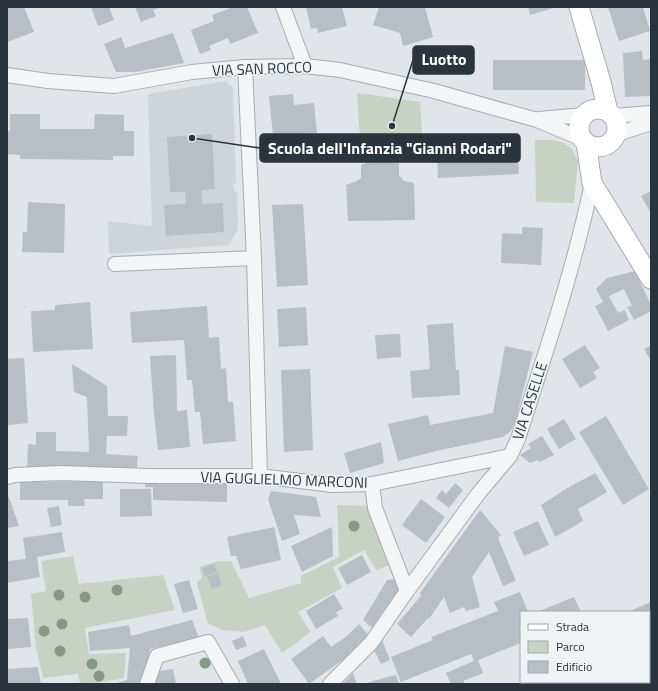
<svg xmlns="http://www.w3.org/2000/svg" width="658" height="691" font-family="'Titillium Web',sans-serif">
	<rect width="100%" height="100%" fill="#e1e4e8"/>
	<path fill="#cfd4d9" d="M226 81 233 88 236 183H233L234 191H237L238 229 229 245 109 254 108 221 152 226 148 94Z"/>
	<path fill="#c8d1c3" d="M357 93 420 102 423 148 361 154Z
		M535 140H551L562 142 572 149 578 161 574 203 536 202Z
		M337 505 368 506 390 565 376 570 364 550 333 567 342 588 298 612 311 632 282 653 265 625 244 632 223 630 208 624 197 583 202 577 199 567 215 562 231 561 249 598 301 583V576L339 557Z
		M73 556 79 584 163 575 175 610 85 628 89 654 126 653 124 678 91 684H80L78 674 43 678 36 648 31 594 46 591 41 561Z"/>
	<path fill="#b8bec4" d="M7 7H24L34 32 7 42Z
		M91 7H109L114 20 98 26Z
		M135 7H162L153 10 156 16 141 22Z
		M234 7H247L258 33 230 44 228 38 209 46 211 50 200 54 191 30 214 21 212 15Z
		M306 7H342L347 26 318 33 317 28 311 29Z
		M379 7H425L433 37 403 46 400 33 373 25Z
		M528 7H557L530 15Z
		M608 7H643L650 31 619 41Z
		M173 33 184 63 135 72H116L104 44 121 37 125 48Z
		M642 51 643 60 651 59V96L625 97 623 53Z
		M493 60H585V90H493Z
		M293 94 294 105 314 103 317 133 296 135 297 142 274 145 269 96Z
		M10 114H40V129H94L95 114 124 115V131H134V156H113V160L20 159V155L7 154V131H10Z
		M212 134 215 189 201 190 202 204 223 203 224 232 166 236 164 205 186 204 185 192H170L167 137Z
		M518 145 519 174 438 178 437 148Z
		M375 160H387L399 163V175L404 181 414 183 415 220 348 221 346 185 357 181 361 178V165Z
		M651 191V213L641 196Z
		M28 202 65 204 64 253 22 252 23 232H27Z
		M303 204 308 285 277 287 272 205Z
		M522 227 543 228 541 265 501 263 502 233 522 234Z
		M635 271 651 305V311L634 320 627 307 632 306 624 289 609 296 618 313 625 310 629 320 608 331 595 306 603 302 596 289 607 278Z
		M90 302 93 349 33 352 31 311 55 310V305Z
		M207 306 209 338 219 337 221 369 226 368 228 402H233L236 441 203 444 200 412H195L192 380H187L184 340 132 343 130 312Z
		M306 307 308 345 279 347 277 309Z
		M453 323 456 370H459L460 395 412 398 410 371 430 369 427 325Z
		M400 334 401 357 377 359 375 335Z
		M585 345 600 368 593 372 597 378 580 388 562 359Z
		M651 345V361L644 349Z
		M505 346 533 352 516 419 511 431 503 437 436 451 398 461 388 424 428 415 430 425 493 413Z
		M176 355 177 411 187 410 190 447 158 450 154 414 150 356Z
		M24 358 28 423 7 425V359Z
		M72 364 107 386 108 416H128L127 436H107L106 454 138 456 136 475 27 470 28 444 36 445V432H56V451L89 452 87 397 74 392Z
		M310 369 313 450 284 452 281 370Z
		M606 416 649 489 623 505 579 432Z
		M564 419 576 439 559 449 547 429Z
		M542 436 554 455 540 462 538 460 530 463 520 455 531 448 528 444Z
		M381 442 384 463 350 473 344 453Z
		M595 473 607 492 578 509 583 521 555 537 541 505 564 490Z
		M103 481V499H84L85 506H68V500H20V482Z
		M145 481 227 483V502L153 500V487H145Z
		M455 483 463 490 449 508 436 498 442 490 446 494Z
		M120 489H151L152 516 120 517Z
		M271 491 316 497 321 517 294 515 300 534 282 541 268 499Z
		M7 497H9L19 526 7 528Z
		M421 499 445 517 426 543 402 525Z
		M59 506 62 525 51 527 47 508Z
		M480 510 501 535 498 538 516 581 503 586 489 552 472 577 480 607 466 611 464 607 450 613 444 597 429 619V617L411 637 397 624 421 596 420 593Z
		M538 521 549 545 524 556 513 532Z
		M274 527 281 560 241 569 236 556H231L227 537Z
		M332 527 333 556 302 572 291 546Z
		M62 532 65 552 37 557 40 577 7 583V561L26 559 23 538Z
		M362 555 371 572 347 585 338 568Z
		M214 564 217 572 205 576 202 568Z
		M218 573 222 586 212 589 207 577Z
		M395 579 401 596 377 632 363 620 387 580Z
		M189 580 198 609 183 613 174 584Z
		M520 592 528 612H521V643L478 660 483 673 463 681 465 684H451L446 673 474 661 471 654 401 682 391 657 433 640 431 637 498 611 494 602Z
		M334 594 343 609 336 612 338 616 316 629 306 611Z
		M574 597 581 612H537Z
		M651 602V644L649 645V612H633L632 610Z
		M28 618 31 647 7 649V619Z
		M192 620 199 638 150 649 142 684H113L127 680 130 648 90 651 88 632 129 625 131 636Z
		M359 624 372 640 346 668 341 661 309 684 291 659 323 636 331 647 346 637Z
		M243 636 247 646 236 650 232 641Z
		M382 640 390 660 381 664 373 648Z
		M264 649 281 684H248L238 661Z
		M38 667 41 684H7V669Z
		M173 669 176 684H156L154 672Z
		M353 673 357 684H343Z
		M396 675 399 684H364L376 680Z
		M543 682H604L599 684H538Z"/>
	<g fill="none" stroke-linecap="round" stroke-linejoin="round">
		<defs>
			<path id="street" d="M283 7 305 66
				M245 67 254 258 260 476
				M7 75 48 81 114 86 192 72 245 67 305 66 340 70 434 91 537 120 582 139
				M613 116 651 113
				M539 119 584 115
				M617 134 651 123
				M115 264 254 258
				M7 477 15 475 60 473 149 476H260L332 485 372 484 510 456
				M372 484 375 508 407 591
				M649 672 651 671
				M147 684 157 656 208 642 232 684
				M330 684 371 643 407 591 478 494 510 456 518 439C545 354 574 269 592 183
				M619 684 624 682"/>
			<path id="secondary" d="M579 7 601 82 608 112
				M579 128a19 19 0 1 1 38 0a19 19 0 1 1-38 0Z
				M586 143 592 183 651 279"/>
		</defs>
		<use href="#street" stroke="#a7acb1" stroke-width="16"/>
		<use href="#secondary" stroke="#a7acb1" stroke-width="21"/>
		<use href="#street" stroke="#f3f5f6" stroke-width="14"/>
		<use href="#secondary" stroke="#fff" stroke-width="19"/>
	</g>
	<g fill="#8a9788">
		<circle cx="354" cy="526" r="5.5"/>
		<circle cx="117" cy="590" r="5.5"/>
		<circle cx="59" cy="595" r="5.5"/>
		<circle cx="85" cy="597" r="5.5"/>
		<circle cx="62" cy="624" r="5.5"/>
		<circle cx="44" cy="631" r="5.5"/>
		<circle cx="60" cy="651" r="5.5"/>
		<circle cx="205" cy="663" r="5.5"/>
		<circle cx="92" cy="664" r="5.5"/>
		<circle cx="99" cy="676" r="5.5"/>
	</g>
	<g text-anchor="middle" stroke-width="3" stroke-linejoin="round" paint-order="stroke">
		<g font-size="15" fill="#2b343d" stroke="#f0f3f5">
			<text transform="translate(262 69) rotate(-2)" y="5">VIA SAN ROCCO</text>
			<text transform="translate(530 401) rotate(-72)" y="5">VIA CASELLE</text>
			<text transform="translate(284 480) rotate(2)" y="5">VIA GUGLIELMO MARCONI</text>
		</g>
	</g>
	<path fill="none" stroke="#2b343d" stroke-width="1.5" d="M392 126L413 60M192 138L260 148"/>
	<g fill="#2b343d" stroke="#f0f3f5" stroke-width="1.5">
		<circle cx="392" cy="126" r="4"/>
		<circle cx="192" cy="138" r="4"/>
	</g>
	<g fill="#2b343d" stroke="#2b343d" stroke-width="1.5">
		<rect x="413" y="46" width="61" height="28" rx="4"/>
		<rect x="260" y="134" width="260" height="28" rx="4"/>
	</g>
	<g font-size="16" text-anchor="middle" font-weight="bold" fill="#fff">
		<text x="444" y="65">Luotto</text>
		<text x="390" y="154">Scuola dell'Infanzia "Gianni Rodari"</text>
	</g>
	<rect width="658" height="691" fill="none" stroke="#2b343d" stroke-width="16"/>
	<rect x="520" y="611" width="130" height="72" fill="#f0f3f5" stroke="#a1a7ab"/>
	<rect x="528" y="624" width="20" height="6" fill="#ffffff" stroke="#a1a7ab"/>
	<text x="556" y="631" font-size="12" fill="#2b343d">Strada</text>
	<rect x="528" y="641" width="20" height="12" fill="#c8d1c3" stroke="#a1a7ab"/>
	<text x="556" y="651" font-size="12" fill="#2b343d">Parco</text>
	<rect x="528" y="661" width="20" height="12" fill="#b8bec4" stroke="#a1a7ab"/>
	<text x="556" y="671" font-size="12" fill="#2b343d">Edificio</text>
</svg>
